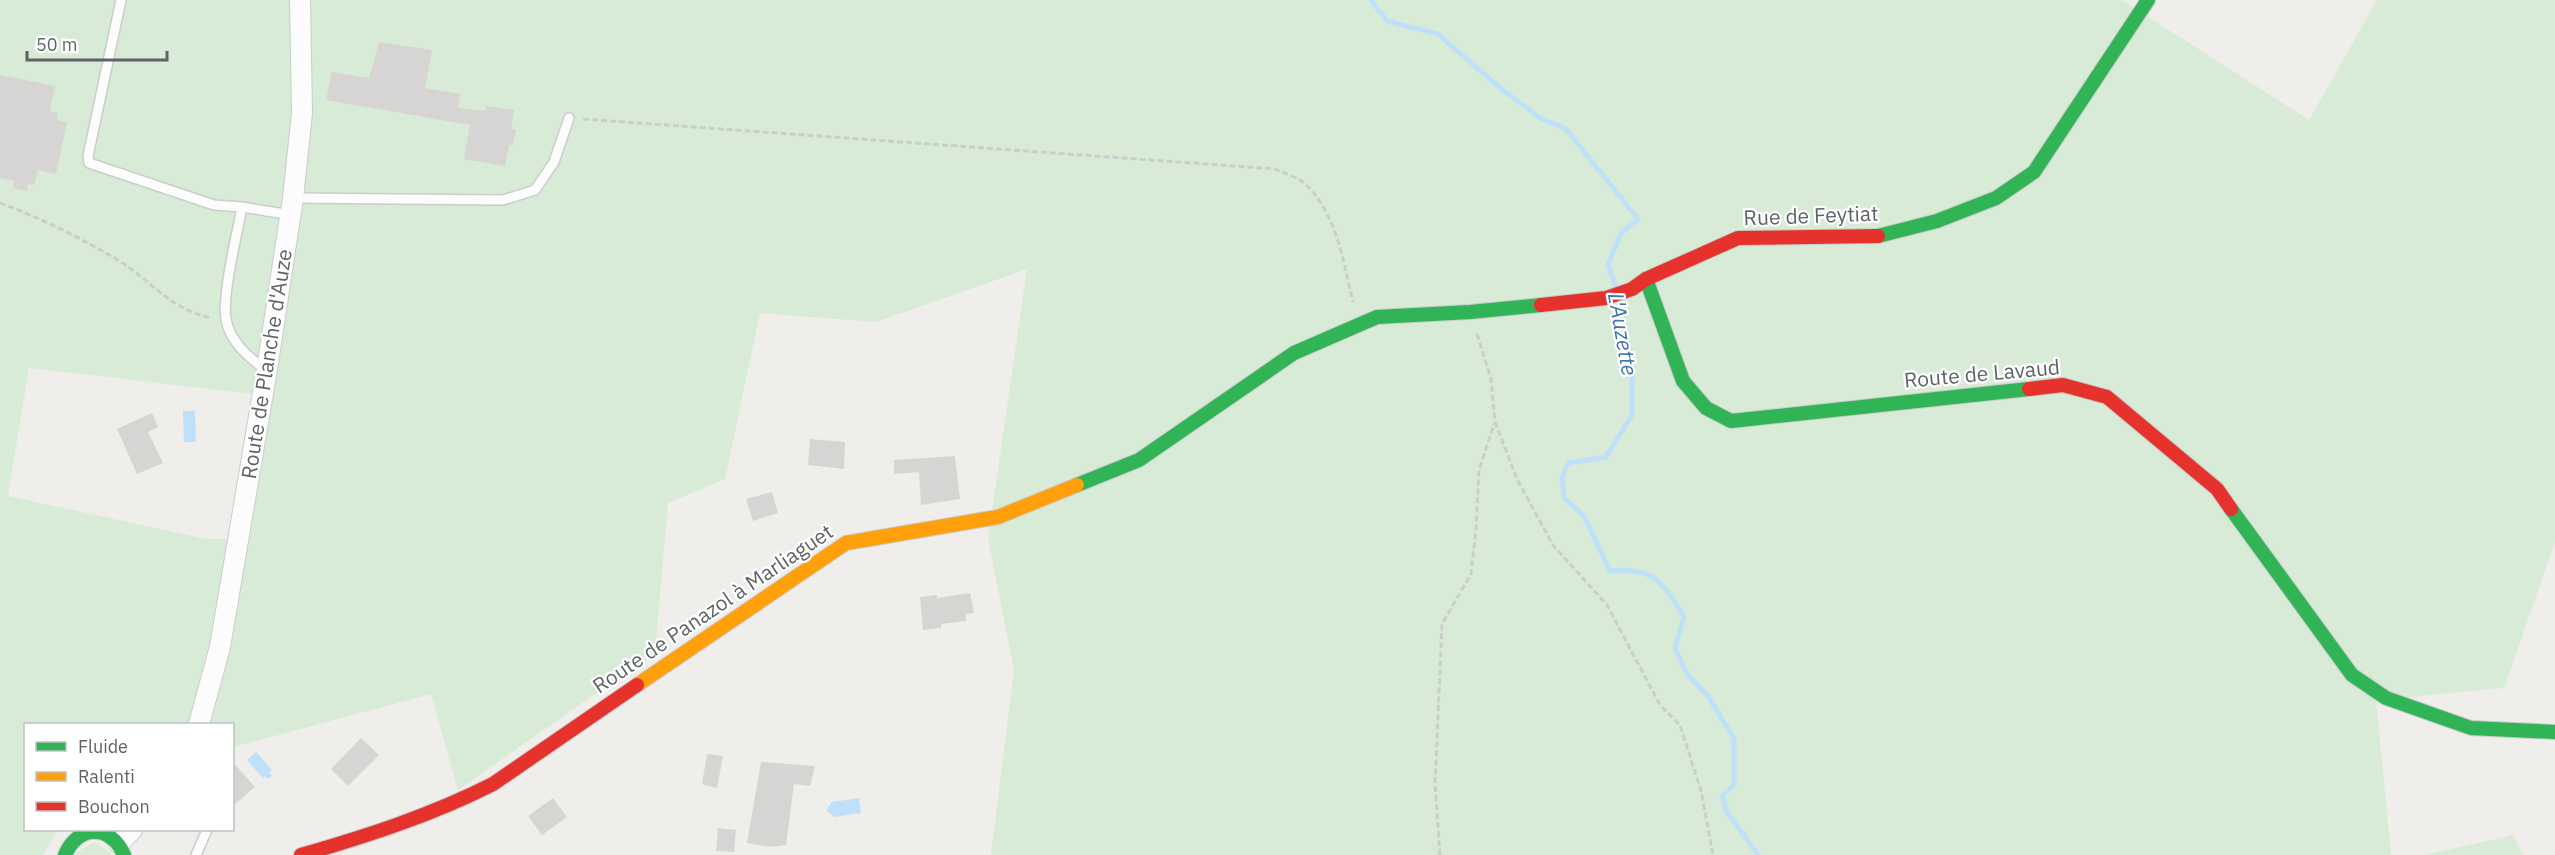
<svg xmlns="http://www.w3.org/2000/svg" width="2555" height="855" font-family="'IBM Plex Sans',sans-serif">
	<rect width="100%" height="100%" fill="#efeeea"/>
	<path fill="#d8ebd6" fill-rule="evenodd" d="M0 0H2122L2309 120 2377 0H2555V542L2504 688 2376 700 2391 855H991L1014 670 988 538 1027 269 876 322 760 313 725 479 668 503 655 652 458 790 431 694 233 747 232 724H26V830H58L43 855H0ZM29 368 254 394 228 539H206L8 496Z
		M2513 835 2523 855H2425Z
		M95 842 114 855H76L78 851Z"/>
	<path fill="#bfe0f9" d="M183 411H195L196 442H184Z
		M256 752 272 770 269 772 272 776 268 779 265 776 263 778 247 760Z
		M859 798 861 813 834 817 826 810 832 802Z"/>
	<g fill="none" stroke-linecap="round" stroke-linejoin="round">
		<path stroke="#bfe0f9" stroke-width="5" d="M1371 0 1387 21 1438 34 1499 87 1540 118 1565 128 1638 219 1621 233 1608 265 1615 285
			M1619 300 1632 360V415L1606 457 1568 463 1562 477 1564 498 1584 516 1610 571C1653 566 1662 582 1684 616L1675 648 1687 674 1708 696 1734 739V785L1722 796 1727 812 1758 855"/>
	</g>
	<path fill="#d6d5d3" d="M379 42 432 50 425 88 460 94 458 108 485 111 486 106 514 110 511 129 516 130 513 145H509L505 166 464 159 470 125 326 100 332 72 369 78Z
		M0 75 55 86 50 111 58 113 57 120 67 122 56 174 38 170 34 185 28 184 27 191 13 188 14 181 0 178Z
		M152 413 158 427 148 432 163 463 137 474 117 429Z
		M810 439 845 442 844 469 808 465Z
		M955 456 960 499 921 505 919 472 894 474V460Z
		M772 492 778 513 753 521 746 499Z
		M970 593 974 613 966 614V621L941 624V628L923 630 920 597 937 595V598Z
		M361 738 379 755 348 786 331 769Z
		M707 754 723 756 717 788 702 784Z
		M232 761 255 787 232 807Z
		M761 762 815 766 810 786 794 784 786 845 770 847 747 843Z
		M553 798 567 817 542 835 528 816Z
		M718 828 736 830 734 852 716 851Z"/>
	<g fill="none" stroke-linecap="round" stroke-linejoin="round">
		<defs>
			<path id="lane" d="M121 0 88 156 89 163 214 205 242 207
				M293 198 503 200 535 190 554 162 569 118
				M266 369C249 359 229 340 226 319 222 294 237 235 242 207L291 215
				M196 855 207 830"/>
			<path id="street" d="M199 724 220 647 267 369 293 198 302 113 300 0
				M119 843 132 830"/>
			<path id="fast" d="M1878 236 1937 221 1996 198 2034 172 2148 0
				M1646 279 1683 381 1706 408 1731 421 2029 389
				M1077 485 1139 460 1294 353 1377 317 1470 312 1541 305
				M2231 509 2352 675 2386 698 2471 728 2555 732
				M65 855C78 824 111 824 124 855"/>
			<path id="slow" d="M637 685 846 543 998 517 1077 485"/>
			<path id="jam" d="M1541 305 1606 298 1632 289 1646 279 1738 238 1878 236
				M2029 389 2063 385 2107 397 2217 489 2231 509
				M301 855C367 836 432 815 493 784L637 685"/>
		</defs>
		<use href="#lane" stroke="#cbcccc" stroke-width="12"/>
		<use href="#street" stroke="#cbcccc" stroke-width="22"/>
		<use href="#fast" stroke="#cacacb" stroke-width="16"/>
		<use href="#slow" stroke="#cacacb" stroke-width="16"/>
		<use href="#jam" stroke="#cacacb" stroke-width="16"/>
		<path stroke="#cacfcc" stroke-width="3" stroke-dasharray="6 3" stroke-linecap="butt" d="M583 119 1275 169C1284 173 1297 177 1304 183 1337 213 1343 261 1353 302
			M0 203C38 217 81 238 116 259 152 280 168 309 212 318
			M1477 334 1491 379 1495 422 1517 479 1553 545 1607 605 1660 705 1680 725 1701 791 1713 855
			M1440 855 1435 784 1442 624 1471 574 1476 529 1479 470 1494 424"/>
		<use href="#lane" stroke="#fdfcfc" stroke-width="9"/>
		<use href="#street" stroke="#fdfcfc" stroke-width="20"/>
		<use href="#fast" stroke="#30b455" stroke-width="14"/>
		<use href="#slow" stroke="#ff9f0a" stroke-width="14"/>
		<use href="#jam" stroke="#e5322d" stroke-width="14"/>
	</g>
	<g text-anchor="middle" stroke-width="4.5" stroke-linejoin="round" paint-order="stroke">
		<g font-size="21" fill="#5f6368" stroke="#fff">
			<text transform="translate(1811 216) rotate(-2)" y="7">Rue de Feytiat</text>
			<text transform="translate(267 364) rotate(-81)" y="7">Route de Planche d'Auze</text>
			<text transform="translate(1982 374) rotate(-5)" y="7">Route de Lavaud</text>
			<text transform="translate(713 609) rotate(-34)" y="7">Route de Panazol à Marliaguet</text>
		</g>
		<g font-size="22" font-style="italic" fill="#4174aa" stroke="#fff">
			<text transform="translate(1623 334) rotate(80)" y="8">L'Auzette</text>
		</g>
	</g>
	<rect x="24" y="723" width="210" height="108" fill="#ffffff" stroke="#bfc1c3" stroke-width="1.5"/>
	<rect x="36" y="742" width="30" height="9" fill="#30b455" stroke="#bfc1c3" stroke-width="1.5"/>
	<text x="78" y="753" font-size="18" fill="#5f6368">Fluide</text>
	<rect x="36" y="772" width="30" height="9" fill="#ff9f0a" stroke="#bfc1c3" stroke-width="1.5"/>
	<text x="78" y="783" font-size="18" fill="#5f6368">Ralenti</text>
	<rect x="36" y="802" width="30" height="9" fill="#e5322d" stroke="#bfc1c3" stroke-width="1.5"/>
	<text x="78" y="813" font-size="18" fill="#5f6368">Bouchon</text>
	<path d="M27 51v9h140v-9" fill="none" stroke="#5f6368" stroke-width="3"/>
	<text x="36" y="51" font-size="18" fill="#5f6368" stroke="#ffffff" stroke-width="4.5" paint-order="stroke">50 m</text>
</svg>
